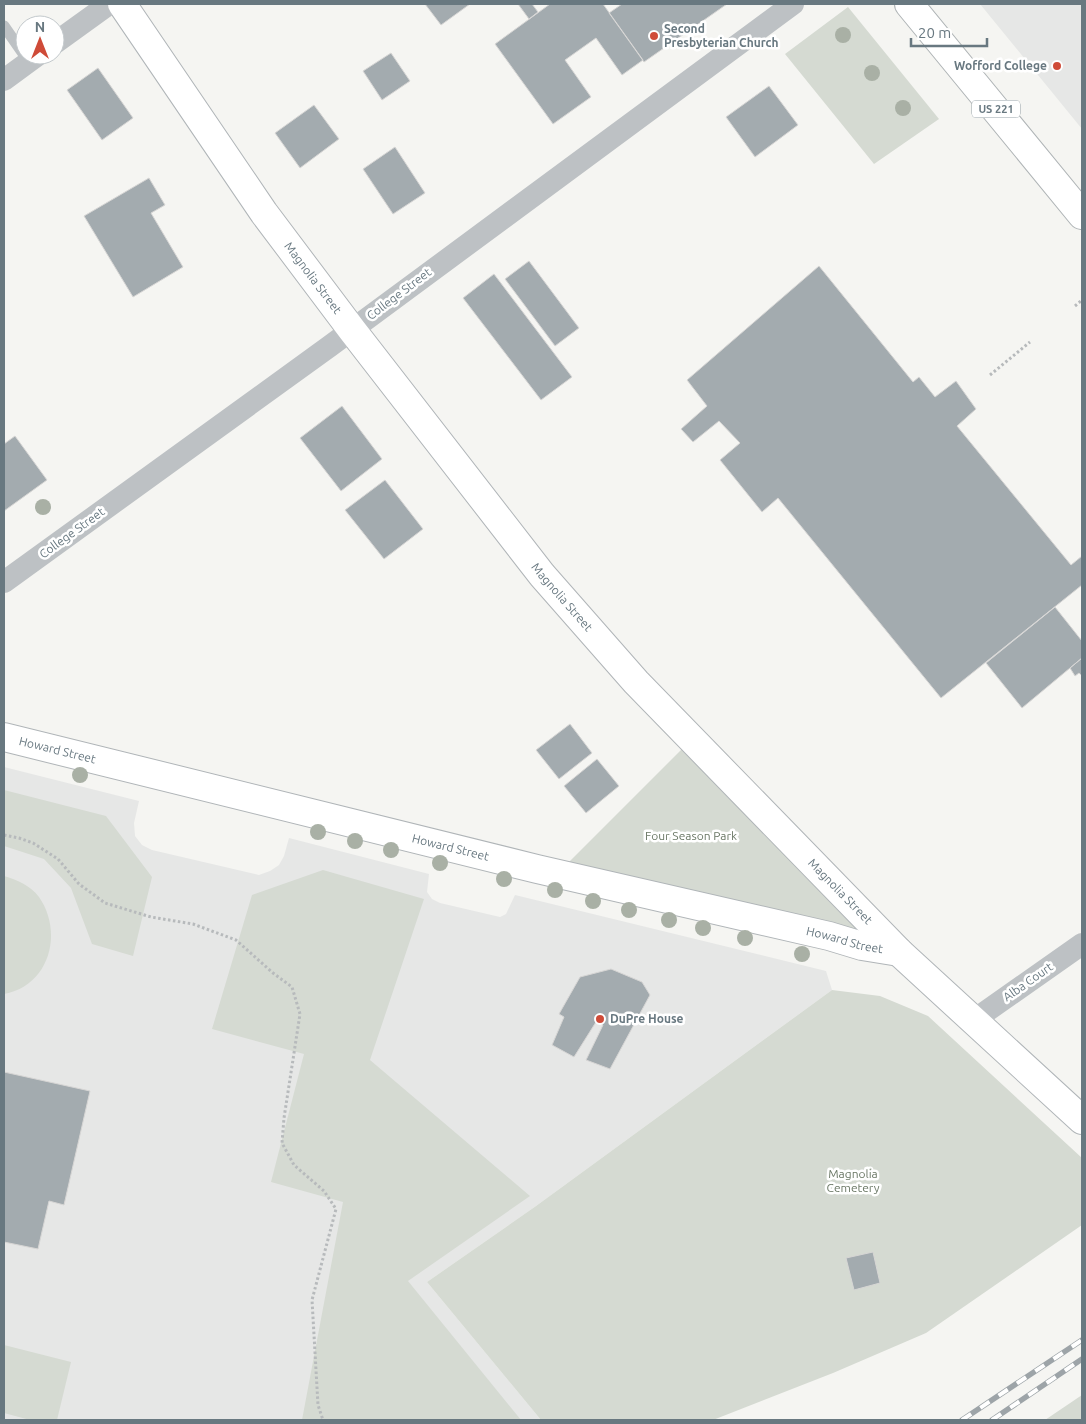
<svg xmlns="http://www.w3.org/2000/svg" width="1086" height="1424" font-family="Ubuntu,sans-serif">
	<rect width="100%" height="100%" fill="#f5f5f2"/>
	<path fill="#e6e7e6" d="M980 4H1082V129Z
		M4 767 139 801 134 823 135 836 142 845 152 850 259 875 270 871 279 865 284 856 289 838 429 874 427 892 432 899 440 903 500 917 506 914 515 895 826 971 832 990 536 1206 427 1282 541 1420H4Z"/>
	<path fill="#d5dad2" d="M848 7 939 119 874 164 785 54Z
		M691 740 899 952 557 874Z
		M4 790 106 816 152 877 133 956 92 944 71 888 44 859 4 846Z
		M323 870 424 899 370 1060 530 1196 408 1281 521 1420H302L343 1202 271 1182 304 1054 212 1029 252 895Z
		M4 876C17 880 30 885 39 897 64 933 49 986 4 994Z
		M832 990 880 996 928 1016 1082 1158V1225L926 1333 833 1373 713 1420H541L427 1282 536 1206Z
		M4 1345 71 1362 57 1420H30L4 1413Z
		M1082 1395V1420H1045Z"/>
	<path fill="#a3abaf" stroke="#d7d6d5" d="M425 4H470L441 25Z
		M518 4H532L538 12 529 19Z
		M550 4H603L643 60 622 75 596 38 565 60 591 97 553 124 495 44Z
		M622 4H727L644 62 609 13Z
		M391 53 410 81 382 100 363 71Z
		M98 68 133 118 102 140 67 90Z
		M769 86 798 125 755 157 726 117Z
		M314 105 339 139 300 168 275 133Z
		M395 147 425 193 393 214 363 169Z
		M149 178 165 205 151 213 183 267 133 297 84 216Z
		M529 261 579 328 555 346 505 279Z
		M819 266 913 382 919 377 935 397 956 381 976 409 957 426 1071 565 1082 556V585L941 698 778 498 762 512 720 460 740 443 719 421 693 442 681 429 707 406 687 380Z
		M494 274 572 377 541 400 463 298Z
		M342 406 382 459 341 491 300 438Z
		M15 436 47 480 4 511V444Z
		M385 480 423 529 384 559 345 510Z
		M1055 607 1082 641V658L1022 708 986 663Z
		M1082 658V676L1079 673 1075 676 1070 668Z
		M570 724 592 753 559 779 536 750Z
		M597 759 619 786 586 813 564 786Z
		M611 969 642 982 650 995 610 1069 586 1060 603 1025 596 1022 574 1057 552 1045 564 1017 559 1014 580 977Z
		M4 1072 90 1091 64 1205 49 1201 38 1249 4 1242Z
		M873 1252 880 1283 854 1290 846 1258Z"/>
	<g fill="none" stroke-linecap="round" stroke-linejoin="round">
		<defs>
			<g id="secondary">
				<path id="s1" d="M122 4 264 213 352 330 542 575 636 682 899 952 1082 1120"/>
				<path id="s2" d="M4 737 537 869 829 936 862 946 899 952"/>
			</g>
			<path id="primary" d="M909 4 1082 215"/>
		</defs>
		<use href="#secondary" stroke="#b0b5b8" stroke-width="30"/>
		<use href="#primary" stroke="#afb4b6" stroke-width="30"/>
		<path stroke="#b7babc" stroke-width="3" stroke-dasharray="2.5 2.5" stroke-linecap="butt" d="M1075 306 1082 300
			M990 375 1030 342
			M4 835 19 838 33 843 58 859 79 884 105 903 151 917 193 924 236 940 273 973 292 987 300 1014 284 1118 282 1143 294 1165 324 1191 336 1209 312 1300 318 1405 323 1420"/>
		<path stroke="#bdc1c4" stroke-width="11" d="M4 26 29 62"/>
		<path stroke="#bdc1c4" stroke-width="22" d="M55 43 109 4
			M4 80 38 55
			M4 582 330 346 793 4
			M974 1020 1082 944"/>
		<use href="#secondary" stroke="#fff" stroke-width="28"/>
		<use href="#primary" stroke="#fff" stroke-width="28"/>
		<defs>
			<path id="rail" d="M962 1420 1082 1340
				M992 1420 1082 1359"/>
		</defs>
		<use href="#rail" stroke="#9da4a8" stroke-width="5.5"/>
		<use href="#rail" stroke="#fff" stroke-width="4" stroke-dasharray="11" stroke-linecap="butt"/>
	</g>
	<g fill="#a9b0a5">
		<circle cx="843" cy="35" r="8"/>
		<circle cx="872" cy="73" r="8"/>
		<circle cx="903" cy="108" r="8"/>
		<circle cx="43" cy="507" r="8"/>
		<circle cx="80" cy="775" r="8"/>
		<circle cx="318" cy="832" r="8"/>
		<circle cx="355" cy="841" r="8"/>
		<circle cx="391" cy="850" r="8"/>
		<circle cx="440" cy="863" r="8"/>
		<circle cx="504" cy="879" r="8"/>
		<circle cx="555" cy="890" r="8"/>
		<circle cx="593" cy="901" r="8"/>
		<circle cx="629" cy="910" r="8"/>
		<circle cx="669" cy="920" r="8"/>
		<circle cx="703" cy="928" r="8"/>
		<circle cx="745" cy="938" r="8"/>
		<circle cx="802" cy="954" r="8"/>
	</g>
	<g fill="#cf4b38" stroke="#fff" stroke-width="2">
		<circle cx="654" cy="36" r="5"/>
		<circle cx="1057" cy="66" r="5"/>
		<circle cx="600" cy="1019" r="5"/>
	</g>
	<g text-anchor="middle" stroke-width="5" stroke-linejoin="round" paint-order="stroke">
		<rect fill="#fff" stroke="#95a0a6" stroke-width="1" x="972" y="100.5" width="48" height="17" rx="4"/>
		<g font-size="11" font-weight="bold" fill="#687880">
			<text x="996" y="113">US 221</text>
		</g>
		<g font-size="12" font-weight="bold" fill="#687880" stroke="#fff" text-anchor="start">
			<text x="664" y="33">Second<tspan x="664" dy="14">Presbyterian Church</tspan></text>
			<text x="1047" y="70" text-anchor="end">Wofford College</text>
			<text x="610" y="1023">DuPre House</text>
		</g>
		<g font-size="12" fill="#687880" stroke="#fff">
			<text dy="4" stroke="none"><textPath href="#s1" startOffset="334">Magnolia Street</textPath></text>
			<text transform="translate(399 294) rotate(-37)" y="4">College Street</text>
			<text transform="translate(72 533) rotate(-36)" y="4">College Street</text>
			<text dy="4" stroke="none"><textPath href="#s1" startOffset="739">Magnolia Street</textPath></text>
			<text dy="4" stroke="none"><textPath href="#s2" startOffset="55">Howard Street</textPath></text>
			<text dy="4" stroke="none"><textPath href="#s2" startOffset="460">Howard Street</textPath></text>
			<text dy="4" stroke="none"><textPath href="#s1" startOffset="1144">Magnolia Street</textPath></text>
			<text dy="4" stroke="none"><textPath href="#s2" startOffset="865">Howard Street</textPath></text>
			<text transform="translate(1028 982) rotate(-35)" y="4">Alba Court</text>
		</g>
		<g font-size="12" fill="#6b7866" stroke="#fff">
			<text x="691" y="840">Four Season Park</text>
			<text x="853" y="1178">Magnolia<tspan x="853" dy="14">Cemetery</tspan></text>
		</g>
	</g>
	<rect width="1086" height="1424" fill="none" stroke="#687880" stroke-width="10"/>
	<g transform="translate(40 40)"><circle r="24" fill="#ffffff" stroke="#c3c9cc"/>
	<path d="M0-4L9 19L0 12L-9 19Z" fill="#cf4b38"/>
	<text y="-8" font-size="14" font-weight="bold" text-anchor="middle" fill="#687880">N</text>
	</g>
	<path d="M911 38v8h76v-8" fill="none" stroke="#687880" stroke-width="2.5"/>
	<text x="918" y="38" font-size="15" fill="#687880" stroke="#ffffff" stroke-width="4" paint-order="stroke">20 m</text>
</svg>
